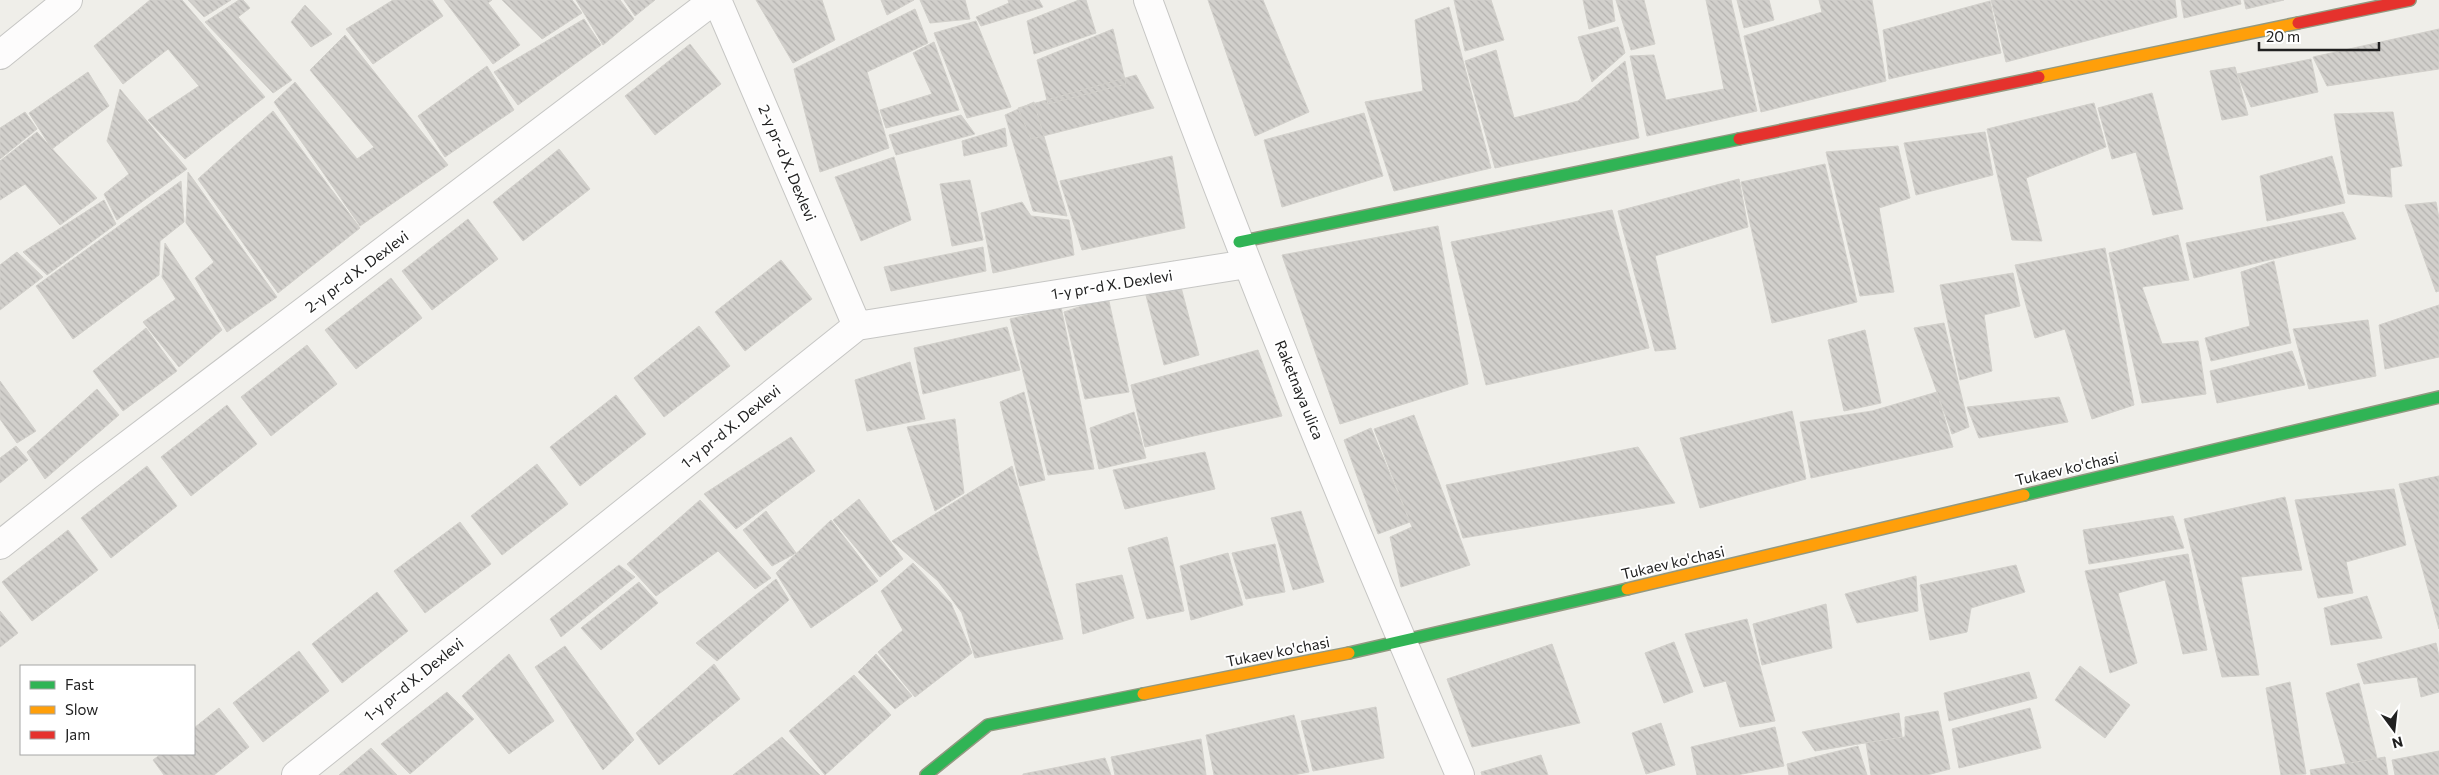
<svg xmlns="http://www.w3.org/2000/svg" width="2439" height="775" font-family="Commissioner,sans-serif">
	<defs>
		<pattern id="building-back-hatch" width="6" height="6" patternUnits="userSpaceOnUse" patternTransform="scale(1.25)"><rect width="6" height="6" fill="#d2d0cc"/><path d="M-1 5l2 2M0 0l6 6M5-1l2 2" fill="none" stroke="#b4b2af"/></pattern>
	</defs>
	<rect width="100%" height="100%" fill="#efeee9"/>
	<path fill="url(#building-back-hatch)" stroke="#d2d0cb" d="M150 0H182L265 97 185 159 148 120 199 86 168 49 123 84 94 46Z
		M188 0H231L204 17Z
		M239 0H243L250 8 238 17 292 80 273 93 205 22Z
		M393 0H432L443 16 373 64 346 29Z
		M444 0H492L488 3 520 45 493 64Z
		M502 0H572L582 13 542 39Z
		M576 0H620L634 19 603 45Z
		M624 0H655L635 16Z
		M756 0H822L835 40 793 63Z
		M881 0H914L887 15Z
		M920 0H965L970 19 930 23Z
		M1008 0H1039L1043 7 981 26 976 17 1009 3Z
		M1079 0H1086L1096 33 1034 54 1027 21Z
		M1208 0H1263L1309 112 1255 136Z
		M1454 0H1491L1504 40 1465 51Z
		M1583 0H1612L1615 21 1589 29Z
		M1616 0H1644L1655 44 1631 50Z
		M1706 0H1731L1757 111 1647 136 1630 56 1654 55 1666 100 1724 89Z
		M1737 0H1769L1774 20 1744 28Z
		M1819 0H1872L1886 81 1761 112 1744 36 1822 12Z
		M1991 0H2175L2177 17 2006 62Z
		M2181 0H2240L2241 4 2184 18Z
		M2244 0H2284L2246 9Z
		M1990 1 2001 53 1889 79 1883 30Z
		M305 5 332 34 311 47 291 22Z
		M1449 7 1491 168 1394 191 1365 102 1423 91 1415 20Z
		M915 9 928 43 867 72 889 148 820 172 794 69Z
		M584 19 601 45 518 105 494 72Z
		M976 21 1011 107 967 118 934 33Z
		M1618 27 1625 53 1592 82 1578 37Z
		M1113 29 1126 84 1048 104 1037 60Z
		M2439 29V69L2327 86 2313 57Z
		M345 35 448 165 360 226 274 102 295 82 357 159 374 147 310 70Z
		M934 42 959 110 886 128 880 110 932 94 913 53Z
		M690 44 721 84 655 135 625 96Z
		M1496 50 1514 118 1578 101 1625 61 1639 138 1495 168 1465 61Z
		M2311 59 2318 92 2251 107 2237 74Z
		M487 66 514 110 445 157 418 116Z
		M2235 67 2248 115 2222 120 2210 71Z
		M88 72 109 106 52 149 29 113Z
		M1136 75 1154 108 1031 139 1018 108Z
		M120 89 187 169 117 220 104 194 129 174 107 141Z
		M2152 93 2183 209 2153 215 2136 152 2112 159 2098 108Z
		M1034 102 1067 216 1033 211 1005 115Z
		M2094 103 2106 147 2026 178 2042 241 2012 240 1987 129Z
		M273 111 360 228 278 293 198 179Z
		M25 112 37 129 0 159V128Z
		M2393 112 2402 166 2390 168 2392 197 2348 194 2334 114Z
		M1364 113 1383 176 1282 207 1264 140Z
		M961 115 975 134 896 155 889 135Z
		M1005 128 1007 146 964 156 962 141Z
		M37 132 97 198 60 225 25 184 0 200V161Z
		M1985 132 1993 175 1916 195 1904 143Z
		M1898 146 1910 198 1879 208 1894 292 1860 296 1826 152Z
		M559 149 590 189 523 241 493 202Z
		M1172 156 1185 228 1082 250 1060 181Z
		M2332 156 2345 203 2267 221 2260 176Z
		M894 157 911 220 861 241 835 177Z
		M1825 164 1857 302 1772 323 1741 182Z
		M188 172 277 297 227 332 195 278 214 262 186 223Z
		M1739 179 1748 227 1655 256 1676 349 1655 351 1618 211Z
		M970 180 983 240 952 246 940 184Z
		M181 181 184 222 160 241 159 275 73 339 36 286Z
		M104 200 116 224 47 275 23 252Z
		M1022 202 1031 216 1069 220 1074 255 993 273 981 213Z
		M2436 202 2439 218V291L2436 292 2405 205Z
		M1612 210 1649 348 1486 385 1451 242Z
		M2343 212 2356 239 2194 278 2186 243Z
		M468 219 498 259 432 310 402 271Z
		M1438 226 1468 384 1340 424 1282 255Z
		M2178 235 2189 280 2142 287 2162 344 2198 341 2206 394 2142 403 2109 253Z
		M165 243 222 330 179 367 143 322 176 299 162 277Z
		M983 247 986 271 891 291 884 267Z
		M2105 248 2134 405 2092 419 2065 329 2035 338 2015 265Z
		M17 252 43 277 0 310V265Z
		M781 260 812 299 745 351 715 312Z
		M1174 261 1199 355 1164 365 1140 272Z
		M2274 261 2291 343 2211 361 2205 338 2250 326 2241 272Z
		M2013 273 2020 306 1984 315 1992 371 1960 380 1940 285Z
		M391 278 422 318 356 369 325 330Z
		M1108 297 1129 392 1085 399 1064 312Z
		M2439 305V357L2385 369 2379 325Z
		M1061 307 1094 469 1048 475 1010 319Z
		M2368 320 2376 376 2309 389 2293 329Z
		M1944 323 1969 427 1952 434 1914 328Z
		M699 326 730 366 664 417 634 378Z
		M1007 327 1020 370 923 394 914 348Z
		M146 328 177 371 123 411 93 371Z
		M1865 330 1881 403 1844 411 1828 340Z
		M307 345 337 384 271 436 241 397Z
		M1258 350 1282 416 1145 447 1131 385Z
		M2292 351 2305 385 2217 403 2210 371Z
		M910 362 925 419 867 431 855 380Z
		M0 381 36 431 17 443 0 419Z
		M97 389 119 415 45 479 27 452Z
		M1024 392 1045 480 1020 486 1000 402Z
		M1937 392 1953 447 1811 478 1800 422 1872 411Z
		M616 395 646 434 580 486 550 447Z
		M2059 397 2068 422 1979 438 1967 407Z
		M227 405 257 444 191 496 161 457Z
		M1792 411 1806 479 1700 508 1680 438Z
		M1134 412 1146 458 1099 469 1090 428Z
		M1414 415 1470 565 1401 587 1390 537 1412 527 1374 429Z
		M955 419 964 493 935 511 907 427Z
		M1371 428 1410 522 1378 534 1344 440Z
		M791 437 815 471 736 529 704 494Z
		M16 446 28 460 0 483V458Z
		M1638 447 1675 503 1463 538 1446 485Z
		M1205 452 1215 489 1125 509 1113 470Z
		M537 464 568 504 502 555 471 516Z
		M147 466 177 506 111 558 81 518Z
		M1012 466 1063 639 975 658 962 613 938 581 892 541Z
		M2439 476V629L2399 484Z
		M2394 489 2406 545 2346 562 2353 593 2318 598 2295 500Z
		M2285 497 2302 570 2241 577 2259 675 2222 677 2184 519Z
		M859 499 903 559 880 577 833 520Z
		M700 500 771 578 755 589 718 551 656 596 627 564Z
		M766 511 796 553 772 566 743 530Z
		M1301 511 1324 582 1293 590 1271 518Z
		M2173 516 2184 548 2089 564 2083 530Z
		M831 520 878 581 811 628 776 573Z
		M460 522 491 564 425 613 394 571Z
		M68 530 98 570 32 621 2 582Z
		M1167 537 1184 611 1147 619 1128 548Z
		M1275 544 1285 592 1246 599 1232 553Z
		M1228 553 1243 605 1191 620 1180 566Z
		M2188 554 2207 650 2183 654 2165 580 2118 593 2137 663 2110 673 2085 571Z
		M913 563 951 603 972 653 915 697 878 652 903 630 881 591Z
		M619 565 635 577 561 637 550 619Z
		M2016 565 2025 592 1971 608 1967 632 1930 640 1920 585Z
		M1122 575 1134 618 1083 634 1076 584Z
		M1916 576 1918 611 1857 623 1845 594Z
		M776 579 789 600 717 661 696 643Z
		M639 582 658 603 601 650 581 628Z
		M377 592 408 631 342 683 312 644Z
		M2367 596 2382 638 2331 645 2324 608Z
		M1826 604 1832 648 1762 665 1753 624Z
		M0 611 18 633 0 647Z
		M1747 619 1775 721 1740 727 1726 681 1704 687 1685 634Z
		M1674 642 1693 692 1664 703 1645 653Z
		M2436 643 2439 656V692L2421 697 2417 677 2364 684 2357 664Z
		M1552 644 1580 723 1472 747 1447 679Z
		M565 646 634 740 603 770 535 667Z
		M299 651 329 691 263 742 233 703Z
		M509 654 554 721 509 754 462 696Z
		M876 654 912 696 895 709 858 672Z
		M714 664 740 699 659 765 636 733Z
		M2080 666 2130 705 2105 738 2055 700Z
		M2029 672 2037 698 1949 721 1944 693Z
		M854 675 891 715 825 775 789 731Z
		M2290 682 2306 774 2281 775 2266 688Z
		M2359 683 2377 758 2346 764 2326 693Z
		M447 692 474 719 410 774 381 744Z
		M1376 707 1384 758 1313 771 1301 721Z
		M219 708 249 747 214 775H164L153 760 161 754H194V728Z
		M2030 708 2041 748 1959 768 1952 729Z
		M1938 711 1950 769 1927 775H1871L1866 743 1905 737V717Z
		M1899 713 1902 737 1815 751 1802 732Z
		M1294 715 1309 772 1293 775H1214L1206 735Z
		M1661 723 1675 765 1646 774 1632 733Z
		M1775 727 1784 766 1737 775H1697L1691 747Z
		M782 737 820 775H733Z
		M1201 739 1206 775H1115L1111 757Z
		M1858 746 1867 775H1789L1787 764Z
		M371 748 397 775H339Z
		M2439 751V775H2395L2392 760Z
		M1541 755 1548 775H1482L1481 772Z
		M2385 757 2388 775H2311L2310 770Z
		M1105 758 1111 775H1023V774Z"/>
	<g fill="none" stroke-linecap="round" stroke-linejoin="round">
		<defs>
			<path id="street" d="M717 0 857 326
				M1148 0C1243 262 1349 520 1460 775
				M0 55 68 0
				M0 545 87 476 714 0
				M296 775 857 326 1247 264"/>
			<path id="fast" d="M1239 242 1739 139
				M2024 495 2439 397
				M1349 653 1627 589
				M926 775 988 725 1143 694"/>
			<path id="slow" d="M2039 77 2298 23
				M1627 589 2024 495
				M1143 694 1349 653"/>
			<path id="jam" d="M2298 23 2410 0
				M1739 139 2039 77"/>
		</defs>
		<use href="#street" stroke="#c6c6c4" stroke-width="30"/>
		<use href="#fast" stroke="#939981" stroke-width="14"/>
		<use href="#slow" stroke="#939981" stroke-width="14"/>
		<use href="#jam" stroke="#939981" stroke-width="14"/>
		<use href="#street" stroke="#fdfcfc" stroke-width="28"/>
		<use href="#fast" stroke="#30b455" stroke-width="11"/>
		<use href="#slow" stroke="#ff9f0a" stroke-width="11"/>
		<use href="#jam" stroke="#e5322d" stroke-width="11"/>
	</g>
	<g text-anchor="middle" stroke-width="4" stroke-linejoin="round" paint-order="stroke">
		<g font-size="15" fill="#212121" stroke="#fff">
			<text transform="translate(787 163) rotate(67)" y="5">2-y pr-d X. Dexlevi</text>
			<text transform="translate(357 272) rotate(-37)" y="5">2-y pr-d X. Dexlevi</text>
			<text transform="translate(1112 285) rotate(-9)" y="5">1-y pr-d X. Dexlevi</text>
			<text transform="translate(1299 390) rotate(68)" y="5">Raketnaya ulica</text>
			<text transform="translate(731 427) rotate(-39)" y="5">1-y pr-d X. Dexlevi</text>
			<text transform="translate(2067 469) rotate(-13)" y="5">Tukaev ko'chasi</text>
			<text transform="translate(1673 563) rotate(-13)" y="5">Tukaev ko'chasi</text>
			<text transform="translate(1278 652) rotate(-11)" y="5">Tukaev ko'chasi</text>
			<text transform="translate(414 680) rotate(-39)" y="5">1-y pr-d X. Dexlevi</text>
		</g>
	</g>
	<rect x="20" y="665" width="175" height="90" fill="#ffffff" stroke="#a6a6a6"/>
	<rect x="30" y="681" width="25" height="8" fill="#30b455" stroke="#a6a6a6"/>
	<text x="65" y="690" font-size="15" fill="#212121">Fast</text>
	<rect x="30" y="706" width="25" height="8" fill="#ff9f0a" stroke="#a6a6a6"/>
	<text x="65" y="715" font-size="15" fill="#212121">Slow</text>
	<rect x="30" y="731" width="25" height="8" fill="#e5322d" stroke="#a6a6a6"/>
	<text x="65" y="740" font-size="15" fill="#212121">Jam</text>
	<g transform="translate(2394 730) rotate(165)" stroke="#ffffff" stroke-width="4" paint-order="stroke">
	<path d="M0-4L9 19L0 12L-9 19Z" fill="#212121"/>
	<text y="-8" font-size="14" font-weight="bold" text-anchor="middle" fill="#212121">N</text>
	</g>
	<path d="M2259 42v8h120v-8" fill="none" stroke="#212121" stroke-width="2.5"/>
	<text x="2266" y="42" font-size="15" fill="#212121" stroke="#ffffff" stroke-width="4" paint-order="stroke">20 m</text>
</svg>
